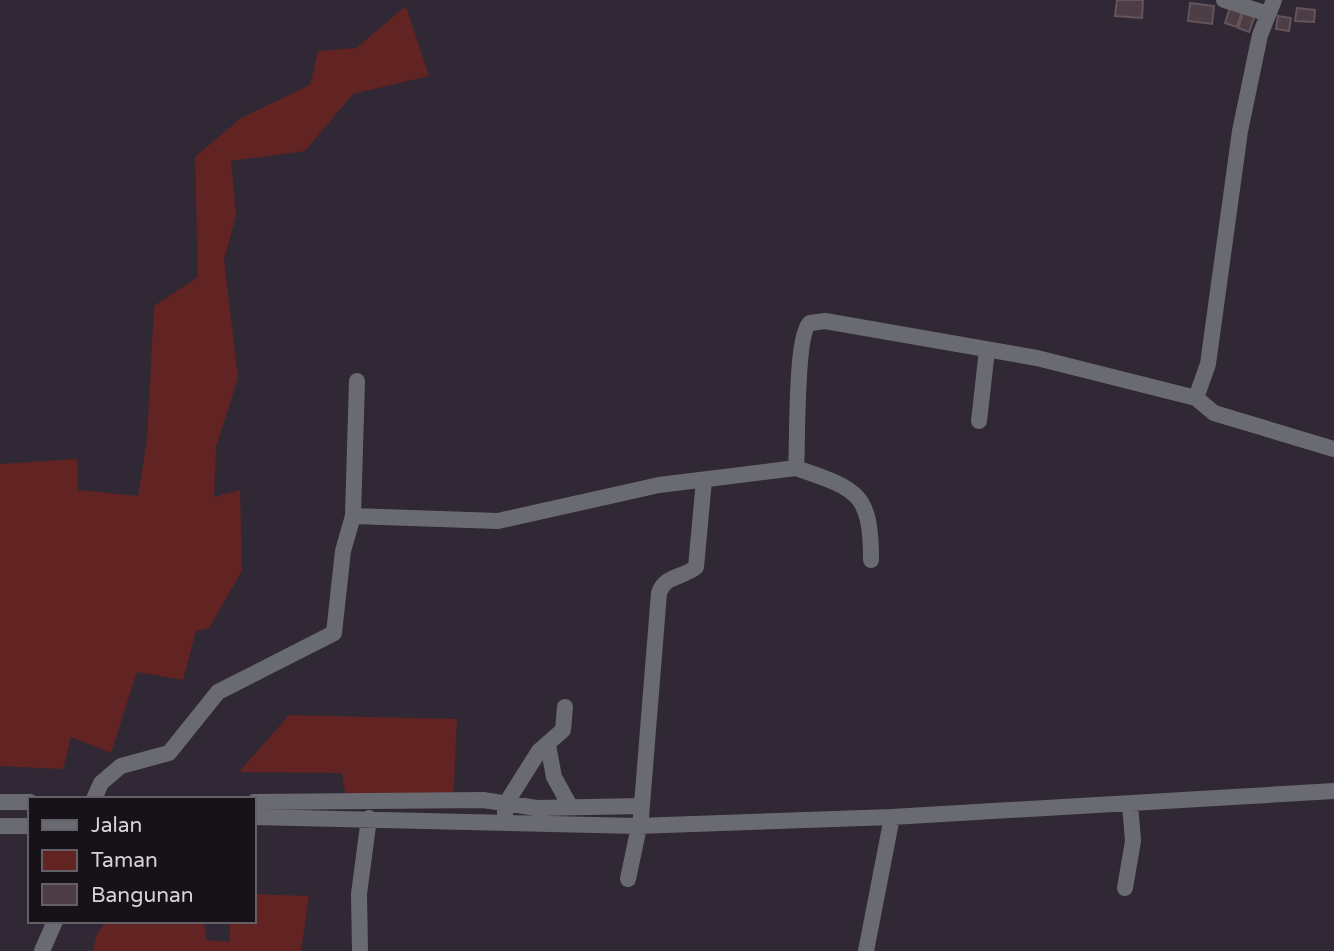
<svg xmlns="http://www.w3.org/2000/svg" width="1334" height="951" font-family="'Varela Round',sans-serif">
	<rect width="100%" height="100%" fill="#302834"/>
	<path fill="#612422" d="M406 6 429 76 353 94 305 151 231 161 236 216 224 259 238 378 216 447 214 497 240 490 242 571 209 628 196 631 183 680 137 672 111 753 71 737 63 769 0 766V464L77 459 78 490 138 496 147 439 154 306 198 277 195 157 241 118 310 85 318 51 356 48Z
		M289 715 457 719 453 807 347 804 342 773 239 772Z
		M254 894 309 896 301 951H93L96 936 106 921H204L206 940 230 942V921H254Z"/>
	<path fill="#4d3d44" stroke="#64545b" stroke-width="2" d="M1117 0H1143L1142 18 1115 16Z
		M1190 3 1214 6 1212 24 1188 21Z
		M1231 4 1243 8 1237 27 1225 23Z
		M1245 8 1256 12 1249 32 1238 28Z
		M1297 8 1315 10 1314 22 1295 21Z
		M1278 16 1291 18 1289 31 1276 29Z"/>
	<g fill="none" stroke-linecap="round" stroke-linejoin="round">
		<path stroke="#6a6b72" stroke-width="16" d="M1224 0 1268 14
			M1196 398 1214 413 1334 449
			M979 421 987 350
			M796 468C857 489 871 492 871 560
			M353 516 357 381
			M548 745 554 777 570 806
			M94 799 101 783 121 766 169 753 218 692 334 633 343 551 353 516 498 521 659 485 796 468C798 444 795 334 810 323L825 321 1037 358 1196 398 1208 364 1240 131 1260 35 1274 0
			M0 802H30
			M254 802 483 800 537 808 642 806
			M505 815V805L539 751 563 730 565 707
			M254 817 637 826 892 817 1334 791
			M0 826H30
			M628 879 641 817 659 593C665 575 683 578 696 567L704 480
			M1125 888 1133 841 1130 804
			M42 951 55 921
			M360 951 359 894 369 818
			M866 951 892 817"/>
	</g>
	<rect x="28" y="797" width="228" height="126" fill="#161218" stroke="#635f66" stroke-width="2"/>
	<rect x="42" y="820" width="35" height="10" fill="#6a6b72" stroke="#635f66" stroke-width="2"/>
	<text x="91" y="832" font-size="21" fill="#d7d2da">Jalan</text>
	<rect x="42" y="850" width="35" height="21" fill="#612422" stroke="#635f66" stroke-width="2"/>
	<text x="91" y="867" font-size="21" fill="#d7d2da">Taman</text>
	<rect x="42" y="884" width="35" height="21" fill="#4d3d44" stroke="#635f66" stroke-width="2"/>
	<text x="91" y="902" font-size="21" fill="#d7d2da">Bangunan</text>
</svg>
